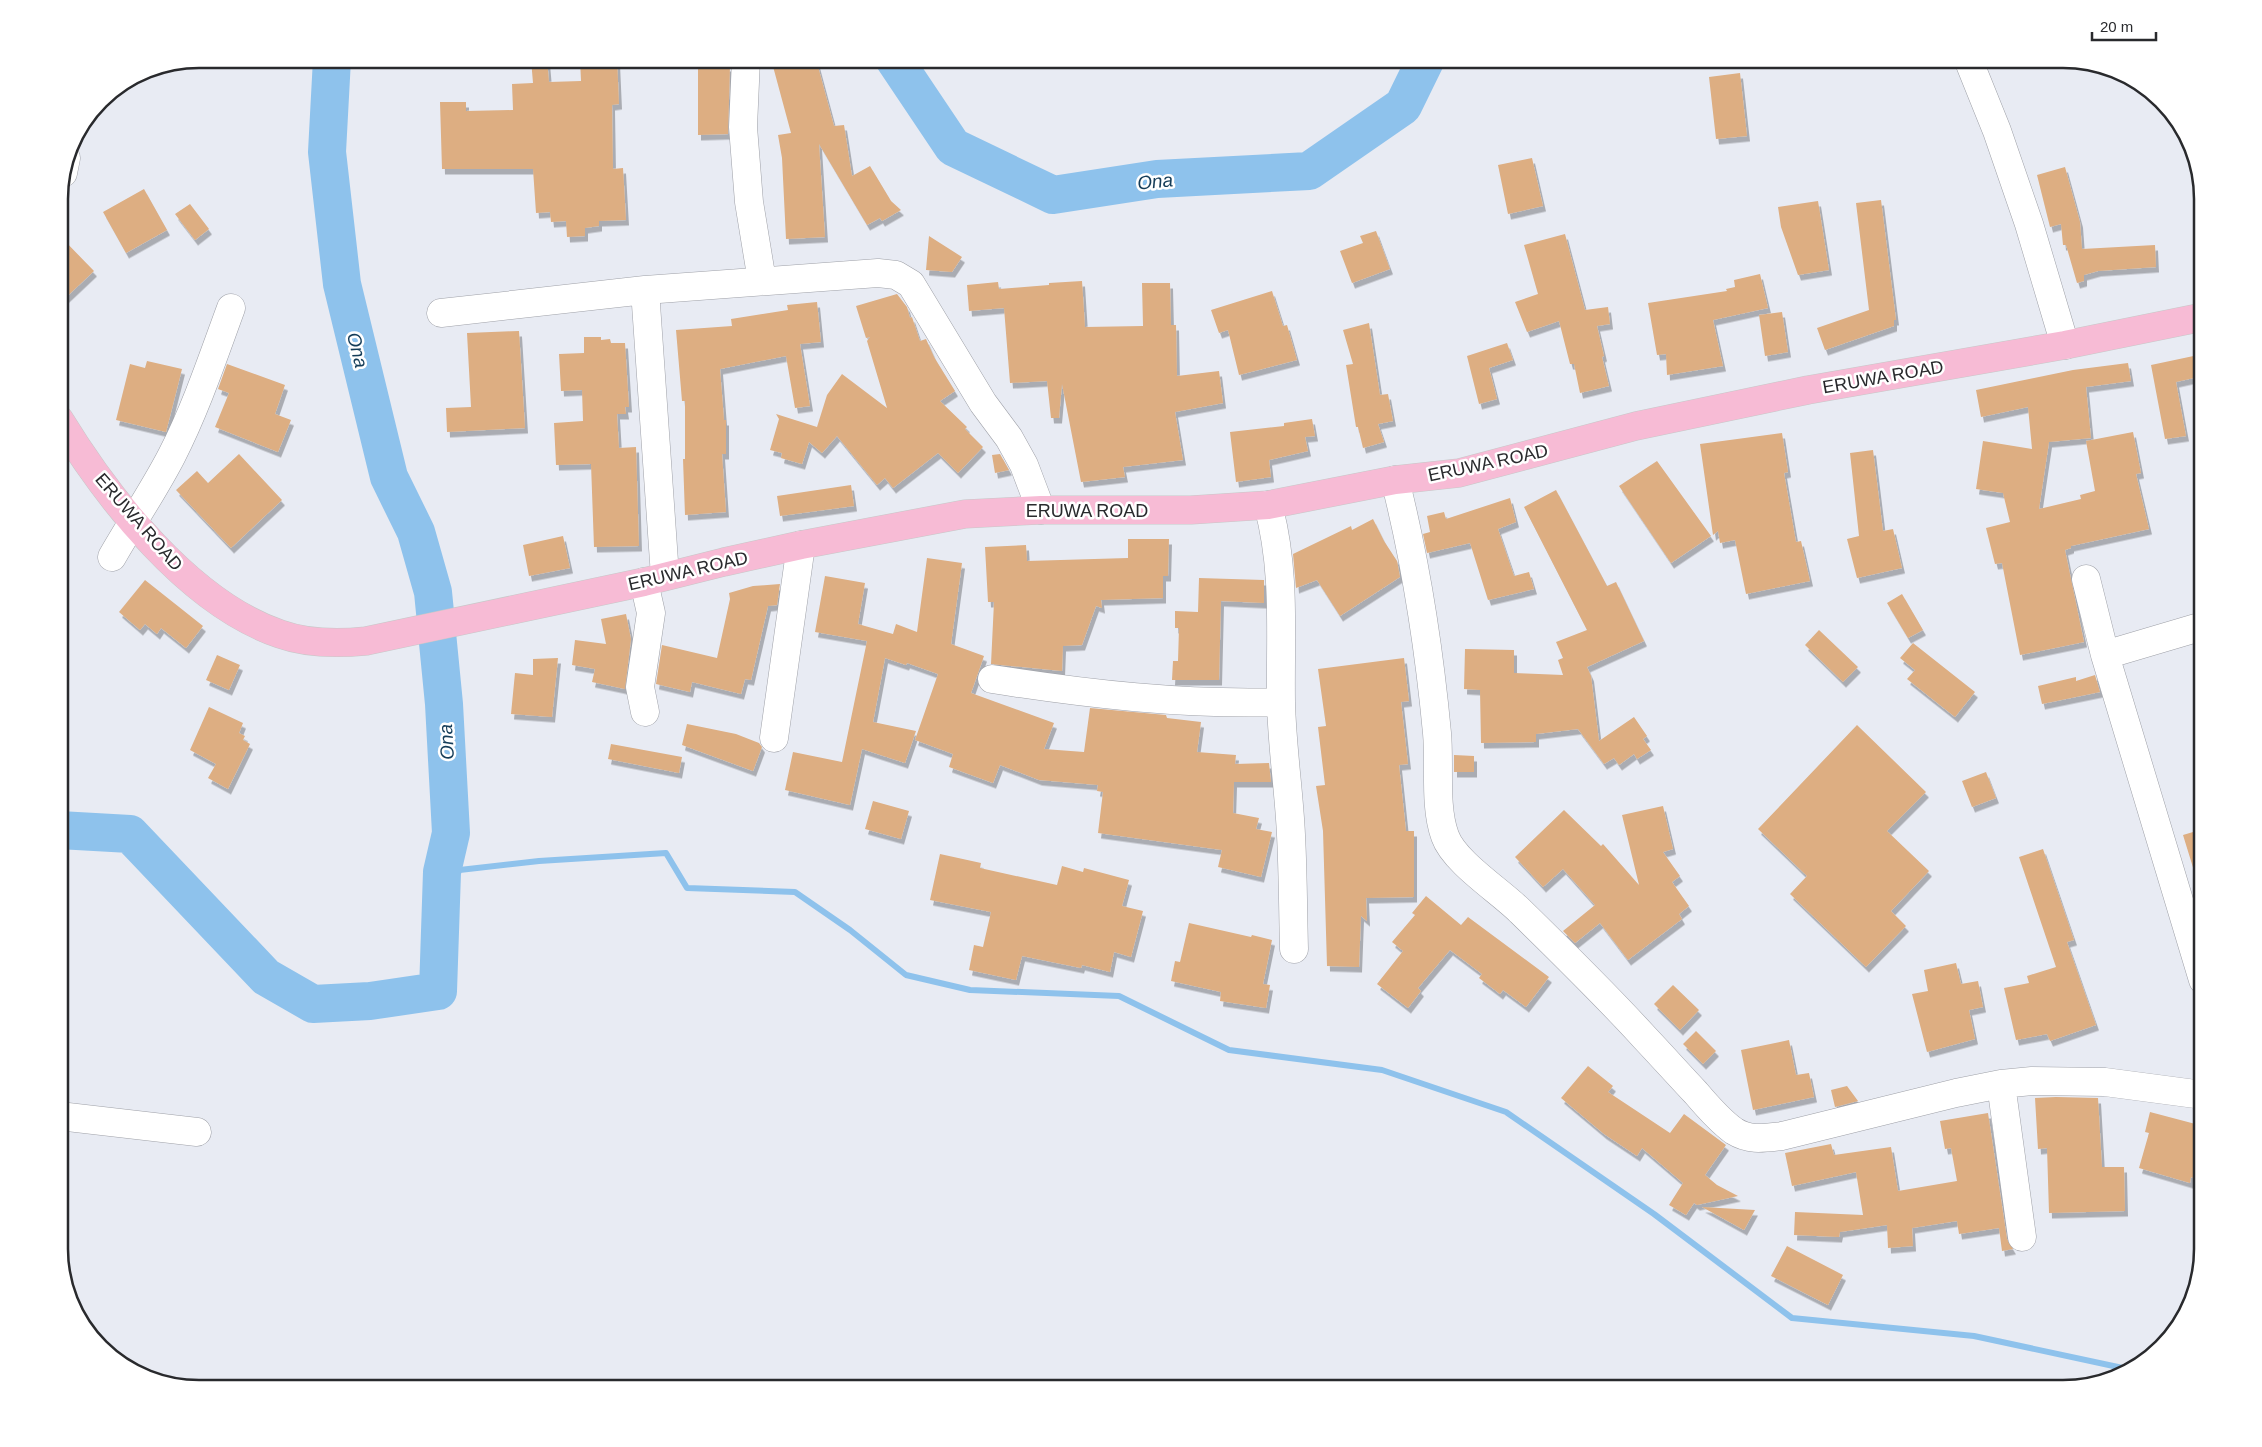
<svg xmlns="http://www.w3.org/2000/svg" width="2262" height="1447" font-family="Helvetica,sans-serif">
	<defs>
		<filter id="shadow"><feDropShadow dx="3" dy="5.5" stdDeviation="0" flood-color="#0004"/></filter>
	</defs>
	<rect width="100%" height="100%" fill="#e8ebf3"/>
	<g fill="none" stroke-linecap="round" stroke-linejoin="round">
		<path stroke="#8ec2ec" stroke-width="6" d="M442 872 539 861 666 853 687 888 795 892 850 930 906 975 970 990 1119 996 1229 1050 1382 1070 1506 1112 1654 1214 1792 1318 1974 1336 2132 1370"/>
		<path stroke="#8ec2ec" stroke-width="38" d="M894 59 953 147 1053 195 1157 179 1309 171 1403 106 1426 59
			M59 830 130 834 266 977 313 1004 370 1001 438 991 442 872 451 833 444 704 433 592 416 532 389 477 342 284 327 152 332 59"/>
	</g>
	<path fill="#ddae82" filter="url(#shadow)" d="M531 59H547L549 82 581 81 580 59H617L619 104 612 105 613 169 623 168 626 220 599 221V226L585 228V236L567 237 566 221 551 222 550 212 536 213 533 169H442L440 102H466V111L513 110 512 84 533 83Z
		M771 59H816L834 126 844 125 852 176 870 166 891 201 901 210 882 221 880 218 867 225 819 144 825 237 786 239 782 158 778 135 791 133Z
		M698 66H730L728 134 698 135Z
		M1740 73 1747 136 1716 139 1709 77Z
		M1532 158 1543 206 1508 214 1498 165Z
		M2065 167 2080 222 2082 249 2155 245 2156 267 2098 271 2084 275V281L2077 283 2066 245H2063L2061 224 2050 227 2037 175Z
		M144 189 167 230 126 253 103 212Z
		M1881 200 1896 320H1894V326L1825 350 1817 328 1869 310 1856 203Z
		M1818 201 1829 270 1798 275 1781 227 1778 207Z
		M190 204 209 229 195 240 175 214Z
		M1376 231 1390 269 1352 283 1340 251 1363 243 1360 236Z
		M1565 234 1585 310 1608 307 1610 324 1597 326 1604 356 1602 357 1609 386 1580 393 1574 364H1570L1559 321 1527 332 1515 302 1538 294 1524 245Z
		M59 235 94 271 59 304Z
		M929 236 962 257 952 272 926 270Z
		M1760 274 1768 308 1713 320 1723 366 1667 375 1666 354 1657 355 1648 303 1727 291 1726 289 1735 287 1734 280Z
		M1082 281 1085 327 1143 326 1142 283H1170L1171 325H1176L1177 376 1219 371 1223 403 1175 412 1183 460 1123 467 1125 477 1081 482 1062 384 1059 418H1051L1047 381 1010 383 1004 308 969 311 967 285 998 282 999 289 1049 285V283Z
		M1272 291 1283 326 1287 325 1297 360 1239 375 1228 330 1219 333 1211 310Z
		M897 294 907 307 910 318 912 317 920 341 926 339 934 357 955 391 940 401 967 427 965 429 983 447 958 473 938 453 893 488 885 478 877 485 837 436 822 453 809 442 802 464 781 458 782 453 770 450 779 419 776 414 817 427 827 395 842 374 887 408 867 341 870 337 866 338 856 306Z
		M817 302 821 342 800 344 810 406 795 408 786 356 720 369 724 420H726V454H722L726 512 685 515 683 459H685V401H682L676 330 732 326 731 319 788 310 787 305Z
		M1782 312 1788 352 1765 356 1759 315Z
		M1369 323 1380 395 1388 394 1393 421 1378 424 1384 442 1363 448 1358 427H1356L1346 365 1353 364 1343 330Z
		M519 331 525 428 447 432 446 408 471 407 467 333Z
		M584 337H601V340L610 339 611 343H625L629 407H625L626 414H617L619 448 636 447 639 546 594 547 591 464 556 465 554 423 583 421 582 390 561 391 559 354 584 353Z
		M1507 343 1513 360 1489 368 1497 399 1479 404 1467 356Z
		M2203 354V376L2176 382 2186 436 2165 439 2151 365Z
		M147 361 182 369 166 432 116 420 130 364 145 368Z
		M2128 363 2131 381 2086 387 2091 438 2049 442 2039 509 2081 499 2080 495 2095 491 2086 441 2133 432 2141 473 2136 474 2149 529 2071 546V548L2065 550 2084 642 2020 655 2002 563 1995 564 1986 528 2010 522 2003 493 1976 489 1983 441 2032 449 2028 407 1981 417 1976 390 2073 370Z
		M227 364 285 385 275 414 291 420 278 452 215 427 229 393 218 389Z
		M1312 419 1315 436 1305 437 1308 451 1269 460 1271 477 1236 482 1230 432 1284 426V423Z
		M1782 433 1788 472 1784 473 1796 542 1801 541 1810 581 1746 594 1735 540 1720 543 1718 531 1713 535 1700 444Z
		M1873 450 1883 531 1893 529 1902 568 1857 578 1847 539 1859 536 1850 453Z
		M239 454 282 500 231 548 176 490 197 471 208 483Z
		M1000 454 1009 470 995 473 992 455Z
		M1657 461 1711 536 1671 563 1619 486Z
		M851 485 854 506 780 516 777 496Z
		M1556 490 1607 586 1616 582 1644 641 1587 667 1591 676 1599 741 1634 717 1647 736 1643 739 1651 750 1637 759 1634 754 1619 765 1614 758 1604 764 1578 729 1536 734V742L1481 743 1480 690 1464 689 1465 649 1514 650V673L1563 675 1558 660 1563 658 1556 642 1587 630 1524 507Z
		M1510 498 1516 522 1498 529 1514 576 1529 572 1534 589 1488 600 1470 543 1427 553 1423 534 1430 532 1427 516 1444 512 1446 519Z
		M1373 519 1384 541 1397 561 1400 577 1340 616 1317 580 1296 588 1293 554 1351 526 1352 530Z
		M563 536 570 568 529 576 523 545Z
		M1128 539H1169L1168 576H1163V598L1101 600 1102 608 1096 606 1082 645 1063 646 1062 671 991 664 994 602H988L985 547 1026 545 1027 561 1128 558Z
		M927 558 962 563 951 644 984 656 971 693 1054 723 1044 749 1084 752 1090 708 1166 715 1167 718 1201 722 1197 752 1236 755 1235 764 1269 763 1271 782H1234L1233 813 1259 818 1256 829 1272 832 1261 877 1218 867 1222 850 1098 833 1103 792 1097 791 1098 785 1039 780 1000 765 993 783 949 767 953 754 915 740 938 674 907 663 906 665 885 658 873 722 916 731 905 763 862 749 850 805 785 790 793 752 842 762 867 641 815 632 825 576 865 583 858 624 893 634 896 624 917 632Z
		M1199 578 1264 580V603L1221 601 1219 680H1172L1173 661H1178L1179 628H1175V611L1198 612Z
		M145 580 203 626 186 648 161 628 157 634 145 624 140 630 119 612Z
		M780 584 777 605 768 606 751 680 745 679 741 694 692 682 690 692 656 684 662 645 717 658 730 599 729 593 753 586Z
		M1902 594 1923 630 1908 638 1887 603Z
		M626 614 631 639 625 689 592 682 595 669 572 665 575 640 606 644 601 619Z
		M1819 630 1858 667 1843 682 1805 645Z
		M1913 643 1975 692 1955 717 1907 679 1915 670 1900 658Z
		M217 655 240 665 229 690 206 680Z
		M558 658 552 717 511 714 515 673 533 675V659Z
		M1404 658 1409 701 1401 702 1408 764 1399 765 1406 831H1414V897L1366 898 1367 921 1361 916 1359 967 1327 966 1323 831 1316 786 1325 785 1318 727 1326 726 1318 669Z
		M2095 675 2100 692 2042 704 2038 686 2076 677V681Z
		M209 707 243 723 239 733 245 736 243 740 250 744 228 789 208 778 216 764 190 750Z
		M687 724 736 734 759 743 762 747 753 771 682 745Z
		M1857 725 1926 792 1887 831 1929 871 1891 911 1906 926 1866 967 1790 894 1807 876 1758 829Z
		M611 744 682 757 679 773 608 759Z
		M1454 755 1474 756V772H1454Z
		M1986 772 1996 798 1972 807 1962 781Z
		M873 801 909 811 901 839 865 829Z
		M1663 806 1673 849 1663 852 1680 876 1672 882 1689 906 1679 914 1682 919 1628 960 1600 923 1575 943 1563 931 1595 905 1563 869 1543 887 1515 857 1564 810 1601 846 1603 844 1639 885 1622 815Z
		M2203 829V886L2199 887 2183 835Z
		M2043 849 2074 940 2067 942 2096 1025 2050 1041 2047 1034 2016 1040 2004 988 2029 983 2027 976 2056 967 2019 857Z
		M940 854 981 863 980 868 1057 885 1062 866 1083 872 1084 868 1129 880 1122 906 1143 911 1131 957 1114 952 1110 972 1082 965 1081 968 1022 956 1016 980 969 970 974 945 983 947 991 912 930 900Z
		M1426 896 1461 925 1468 917 1549 977 1526 1007 1503 990 1500 994 1479 978 1482 974 1450 950 1418 988 1421 991 1408 1008 1377 984 1403 951 1392 942 1415 915 1412 913Z
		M1189 923 1251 937 1252 935 1272 940 1263 984 1270 985 1266 1008 1220 1001 1221 992 1171 981 1175 961 1180 962Z
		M1956 963 1961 984 1978 981 1983 1007 1969 1010 1975 1039 1927 1052 1912 994 1928 991 1924 970Z
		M1673 985 1699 1010 1680 1030 1654 1004Z
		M1696 1031 1716 1051 1703 1064 1683 1044Z
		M1789 1040 1796 1075 1809 1073 1814 1097 1753 1110 1741 1050Z
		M1588 1066 1613 1086 1608 1092 1670 1133 1684 1114 1726 1145 1705 1175 1717 1185 1738 1196 1697 1205 1694 1203 1686 1215 1669 1205 1683 1183 1642 1148 1637 1156 1604 1134 1561 1098Z
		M1847 1086 1858 1101 1835 1107 1831 1090Z
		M2056 1097 2098 1098 2102 1167H2124L2125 1211 2049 1213 2047 1148 2038 1149 2035 1098Z
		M2150 1112 2203 1126V1183L2191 1177 2190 1183 2139 1168 2149 1133 2145 1132Z
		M1988 1113 2007 1239 2013 1249 2002 1251 1999 1228 1959 1234 1957 1221 1912 1228 1913 1246 1888 1248 1887 1225 1840 1232 1839 1237 1794 1235 1795 1212 1863 1215 1856 1172 1792 1186 1785 1153 1831 1144 1834 1155 1891 1147 1898 1191 1957 1181 1951 1148 1945 1149 1940 1121Z
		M1702 1207 1755 1210 1744 1230Z
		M1787 1246 1843 1275 1828 1305 1771 1276Z"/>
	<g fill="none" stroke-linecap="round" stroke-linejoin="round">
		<defs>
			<path id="minor" d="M746 59 743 127 749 202 762 281
				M1968 59 1997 131 2029 224 2065 345
				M63 173 66 158
				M645 290 665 576
				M441 313 645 290 878 273 896 275 911 284 983 403 1009 438 1024 465 1041 510
				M1395 480C1416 563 1429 648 1437 733 1440 765 1434 806 1445 836 1454 862 1500 891 1520 911 1563 953 1605 994 1645 1038 1662 1056 1679 1075 1696 1093 1707 1106 1720 1121 1734 1131 1750 1141 1764 1138 1782 1136L1956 1093 2001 1084 2032 1081 2105 1082 2203 1095
				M1268 505C1286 571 1280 634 1281 702 1282 747 1289 791 1291 835 1293 873 1293 911 1294 949
				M112 557C132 522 154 490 172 455 196 408 213 357 231 308
				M2086 579 2105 655 2203 980
				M644 582 651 613 640 687 645 712
				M2105 655 2203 626
				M992 679C1087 694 1184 705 1281 702
				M774 738 801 545
				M2001 1084 2022 1237
				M59 1116 197 1132"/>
			<path id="major" d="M59 419C108 499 189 603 280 634 308 644 337 644 366 641L644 582 724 562 801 545 965 514 1041 510H1191L1268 505 1395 480 1459 473 1636 426 1808 390 2065 345 2203 317"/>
		</defs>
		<use href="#minor" stroke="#9fa1a8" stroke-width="29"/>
		<use href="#major" stroke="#c7c8c8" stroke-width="29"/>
		<use href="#minor" stroke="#fff" stroke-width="28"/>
		<use href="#major" stroke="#f7bbd5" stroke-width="28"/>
	</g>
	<g text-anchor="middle" stroke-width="5" stroke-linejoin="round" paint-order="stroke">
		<g font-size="18" fill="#292a2d" stroke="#fff">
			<text transform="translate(1883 377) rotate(-10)" y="6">ERUWA ROAD</text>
			<text transform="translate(1488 463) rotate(-12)" y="6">ERUWA ROAD</text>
			<text x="1087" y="517">ERUWA ROAD</text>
			<text transform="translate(139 522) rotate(49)" y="6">ERUWA ROAD</text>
			<text transform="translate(688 571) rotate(-13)" y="6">ERUWA ROAD</text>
		</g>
		<g font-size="19" font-style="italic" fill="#153d59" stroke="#fff">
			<text transform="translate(1155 181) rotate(-6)" y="7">Ona</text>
			<text transform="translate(358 350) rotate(76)" y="7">Ona</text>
			<text transform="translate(446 742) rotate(-93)" y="7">Ona</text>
		</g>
	</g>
	<path d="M0 0H2262V1447H0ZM199 68H2063A131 131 0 0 1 2194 199V1249A131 131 0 0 1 2063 1380H199A131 131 0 0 1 68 1249V199A131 131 0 0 1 199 68Z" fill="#fff" fill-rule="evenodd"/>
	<path fill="none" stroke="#292a2d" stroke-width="2.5" d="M199 68H2063A131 131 0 0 1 2194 199V1249A131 131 0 0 1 2063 1380H199A131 131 0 0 1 68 1249V199A131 131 0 0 1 199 68Z"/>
	<path d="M2092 32v8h64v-8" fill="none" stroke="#292a2d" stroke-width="2.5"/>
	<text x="2100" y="32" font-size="15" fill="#292a2d" stroke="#ffffff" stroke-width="4" paint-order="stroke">20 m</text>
</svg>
